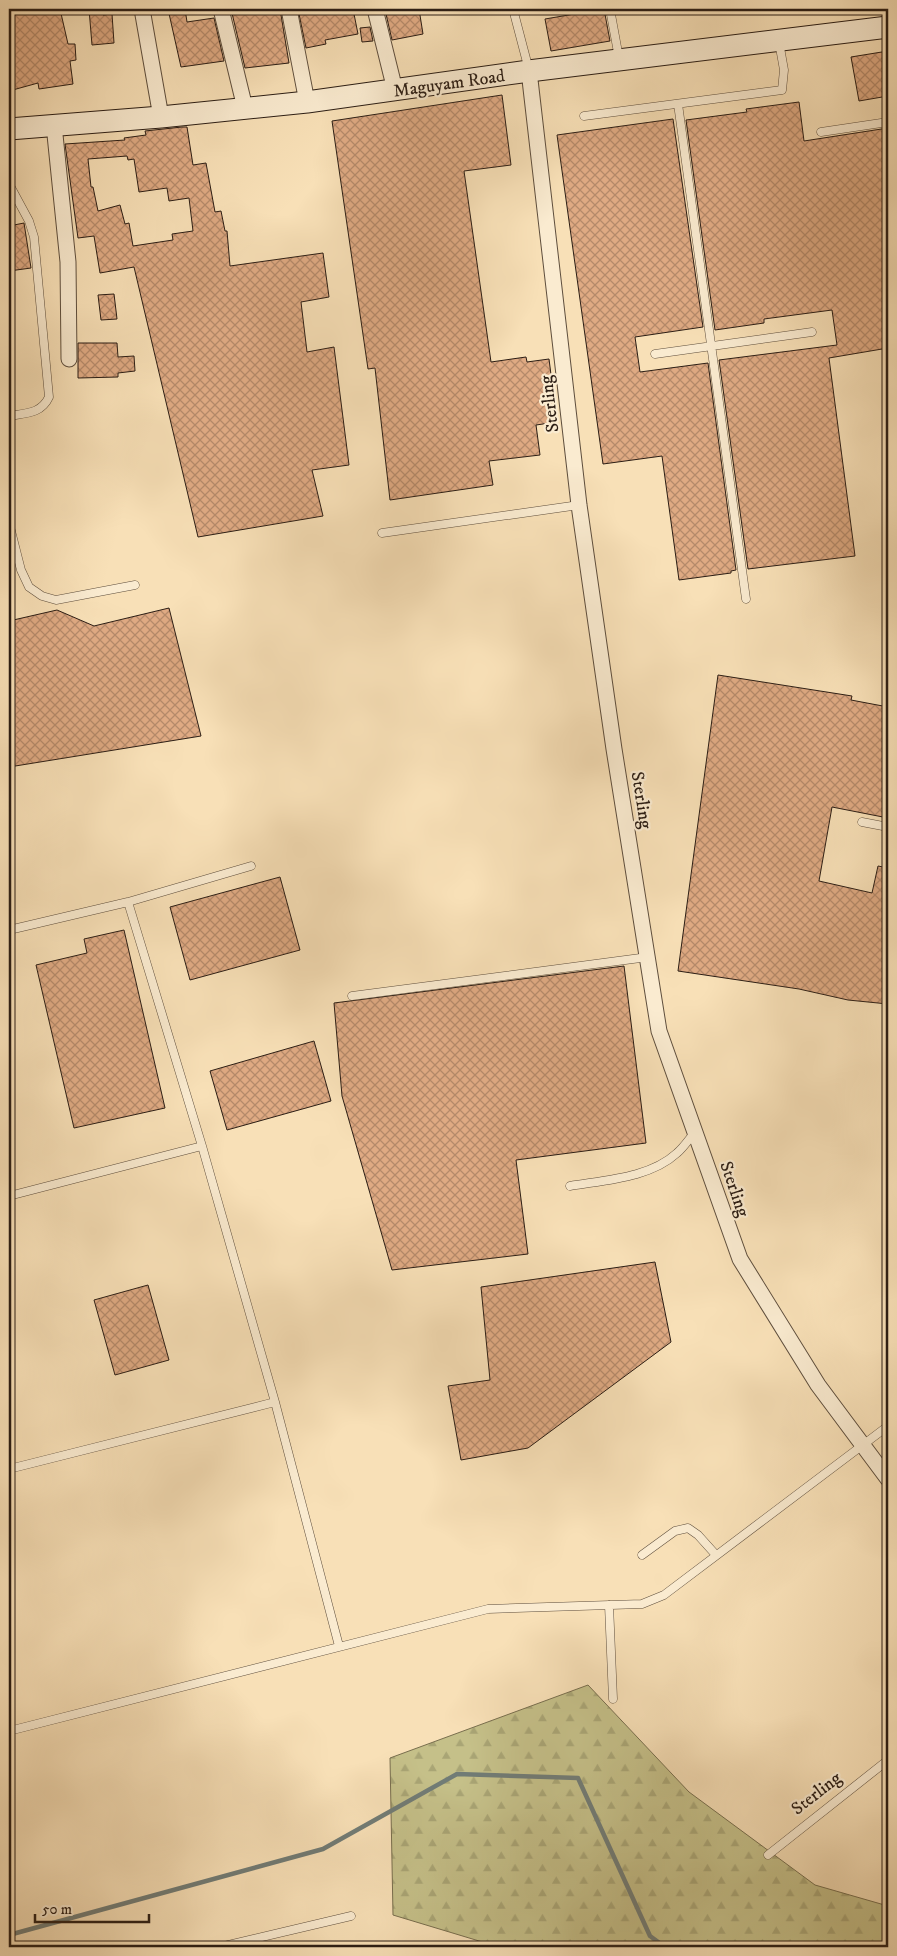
<svg xmlns="http://www.w3.org/2000/svg" width="897" height="1956" font-family="'IM FELL DW Pica',serif">
	<defs>
		<pattern id="forest-firs" width="22" height="20" patternUnits="userSpaceOnUse" patternTransform="scale(1.25)"><rect width="22" height="20" fill="#c5c089"/><path d="M5 1l3.5 6h-7zM16 11l3.5 6h-7z" fill="#a9a575"/></pattern>
		<pattern id="building-cross-hatch" width="8" height="8" patternUnits="userSpaceOnUse" patternTransform="scale(1.25)"><rect width="8" height="8" fill="#dfaa83"/><path d="M0 0l8 8M0 8l8-8" fill="none" stroke="#b58a6a"/></pattern>
	</defs>
	<rect width="100%" height="100%" fill="#f8e0b7"/>
	<filter id="stains"><feTurbulence type="fractalNoise" baseFrequency=".004" numOctaves="4"/><feColorMatrix values="0 0 0 0 .2 0 0 0 0 .09 0 0 0 0 .02 0 0 0 .5 -.17"/></filter>
	<radialGradient id="worn" r=".72"><stop offset=".6" stop-color="#630" stop-opacity="0"/><stop offset="1" stop-color="#630" stop-opacity=".3"/></radialGradient>
	<path fill="url(#forest-firs)" stroke="#786e4e" d="M588 1685 689 1792 815 1885 888 1906V1947H499L393 1915 390 1758Z"/>
	<g fill="none" stroke-linecap="round" stroke-linejoin="round">
		<path stroke="#717c76" stroke-width="4.5" d="M9 1935 323 1849 457 1774 578 1778 650 1936 665 1947"/>
	</g>
	<path fill="url(#building-cross-hatch)" stroke="#2b1d14" fill-rule="evenodd" d="M9 9H60L68 44H75L76 60 70 61 73 84 39 89 38 83 9 91Z
		M89 9H102L103 15 112 14 114 43 92 45Z
		M168 9H185L187 22 214 18 224 61 181 67Z
		M231 9H280L289 63 245 68Z
		M298 9H353L358 34 325 40 326 44 306 48Z
		M401 9H419L423 34 392 40 386 14 401 12Z
		M604 9 610 41 551 51 545 19Z
		M370 27 373 41 362 42 360 28Z
		M888 51V96L859 101 851 57Z
		M502 95 511 165 464 171 491 362 526 357 527 362 549 359 557 422 536 425 540 455 489 461 493 485 390 500 375 368 368 369 332 121Z
		M799 102 804 141 888 128V348L829 358 855 556 748 569 719 360 837 345 832 310 764 319V323L715 330 686 120 747 112 746 109Z
		M673 119 703 327 635 337 640 372 708 363 736 570 731 571V573L679 580 662 456 603 464 557 135Z
		M182 127H187L193 165 206 163 215 212 221 211 225 231H227L230 266 323 253 329 297 301 302 307 352 334 347 349 465 312 470 323 516 198 537 134 267 100 273 94 236 78 238 65 144 125 140 124 138 146 135 145 131ZM127 156 128 160 134 159 139 192 167 188 169 201 189 198 193 231 172 234 173 240 133 246 129 223 125 224 120 205 98 211 93 187H91L88 159Z
		M24 223 31 268 9 271V226Z
		M114 294 117 319 101 320 98 295Z
		M78 343H117L118 357 134 356 135 371 118 373V377L78 378Z
		M169 608 201 736 9 767V621L57 610 94 626Z
		M718 675 852 696 851 700 888 707V818L832 807 819 881 872 893 878 866 888 868V1004L848 1000 799 989 678 971Z
		M280 877 300 950 190 980 170 907Z
		M124 930 165 1108 74 1128 36 965 87 953 84 939Z
		M624 966 646 1143 516 1160 528 1254 392 1270 342 1096 334 1003Z
		M314 1041 331 1101 227 1130 210 1071Z
		M655 1262 671 1342 528 1448 461 1460 448 1386 490 1380 481 1287Z
		M148 1285 169 1360 115 1375 94 1300Z"/>
	<g fill="none" stroke-linecap="round" stroke-linejoin="round">
		<defs>
			<path id="service" d="M513 9 529 70
				M610 9 619 58
				M678 104 746 599
				M584 116 782 90 784 70 779 42
				M821 132 888 122
				M9 184 29 221 34 237 49 397C41 414 26 413 9 416
				M655 354 812 332
				M9 523 21 570 29 587 42 596 56 600 135 585
				M382 533 579 505
				M862 822 888 827
				M128 902 202 1146 275 1402 339 1646
				M9 930 128 902 251 866
				M352 996 648 957
				M570 1186C605 1180 650 1178 677 1153 684 1147 689 1139 695 1132
				M9 1196 202 1146
				M9 1469 275 1402
				M642 1555 675 1531 688 1528 698 1535 716 1555
				M609 1605 613 1699
				M9 1731 488 1609 642 1604 664 1595 888 1426
				M768 1855 888 1760
				M220 1947 351 1916"/>
			<path id="minor" d="M142 9 161 117
				M221 9 245 108
				M289 9 307 102
				M375 9 395 90
				M529 71 579 505 614 749 659 1031 740 1259 818 1385 888 1479
				M54 125 68 262 69 359"/>
			<path id="secondary" d="M9 129 161 117 307 102 529 71 888 27"/>
		</defs>
		<use href="#service" stroke="#5e4e3d" stroke-width="9"/>
		<use href="#minor" stroke="#5e4e3d" stroke-width="17"/>
		<use href="#secondary" stroke="#2b1d14" stroke-width="23"/>
		<use href="#service" stroke="#faebd0" stroke-width="8"/>
		<use href="#minor" stroke="#faebd0" stroke-width="15"/>
		<use href="#secondary" stroke="#faebd0" stroke-width="21"/>
	</g>
	<g text-anchor="middle" stroke-width="4.5" stroke-linejoin="round" paint-order="stroke">
		<g font-size="18" fill="#2b1d14" stroke="#faebd0">
			<text transform="translate(449 83) rotate(-8)" y="6">Maguyam Road</text>
			<text transform="translate(549 404) rotate(-97)" y="6">Sterling</text>
			<text transform="translate(642 800) rotate(81)" y="6">Sterling</text>
			<text transform="translate(735 1189) rotate(71)" y="6">Sterling</text>
			<text transform="translate(816 1793) rotate(-38)" y="6">Sterling</text>
		</g>
	</g>
	<rect width="897" height="1956" fill="none" stroke="#f8e0b7" stroke-width="30"/>
	<rect x="10" y="10" width="877" height="1936" fill="none" stroke="#2b1d14" stroke-width="2.5"/>
	<rect x="15" y="15" width="867" height="1926" fill="none" stroke="#2b1d14"/>
	<path d="M35 1914v8h114v-8" fill="none" stroke="#2b1d14" stroke-width="2.5"/>
	<text x="42" y="1914" font-size="15" fill="#2b1d14" stroke="#faebd0" stroke-width="4" paint-order="stroke">50 m</text>
	<rect width="100%" height="100%" filter="url(#stains)"/>
	<rect width="100%" height="100%" fill="url(#worn)"/>
</svg>
